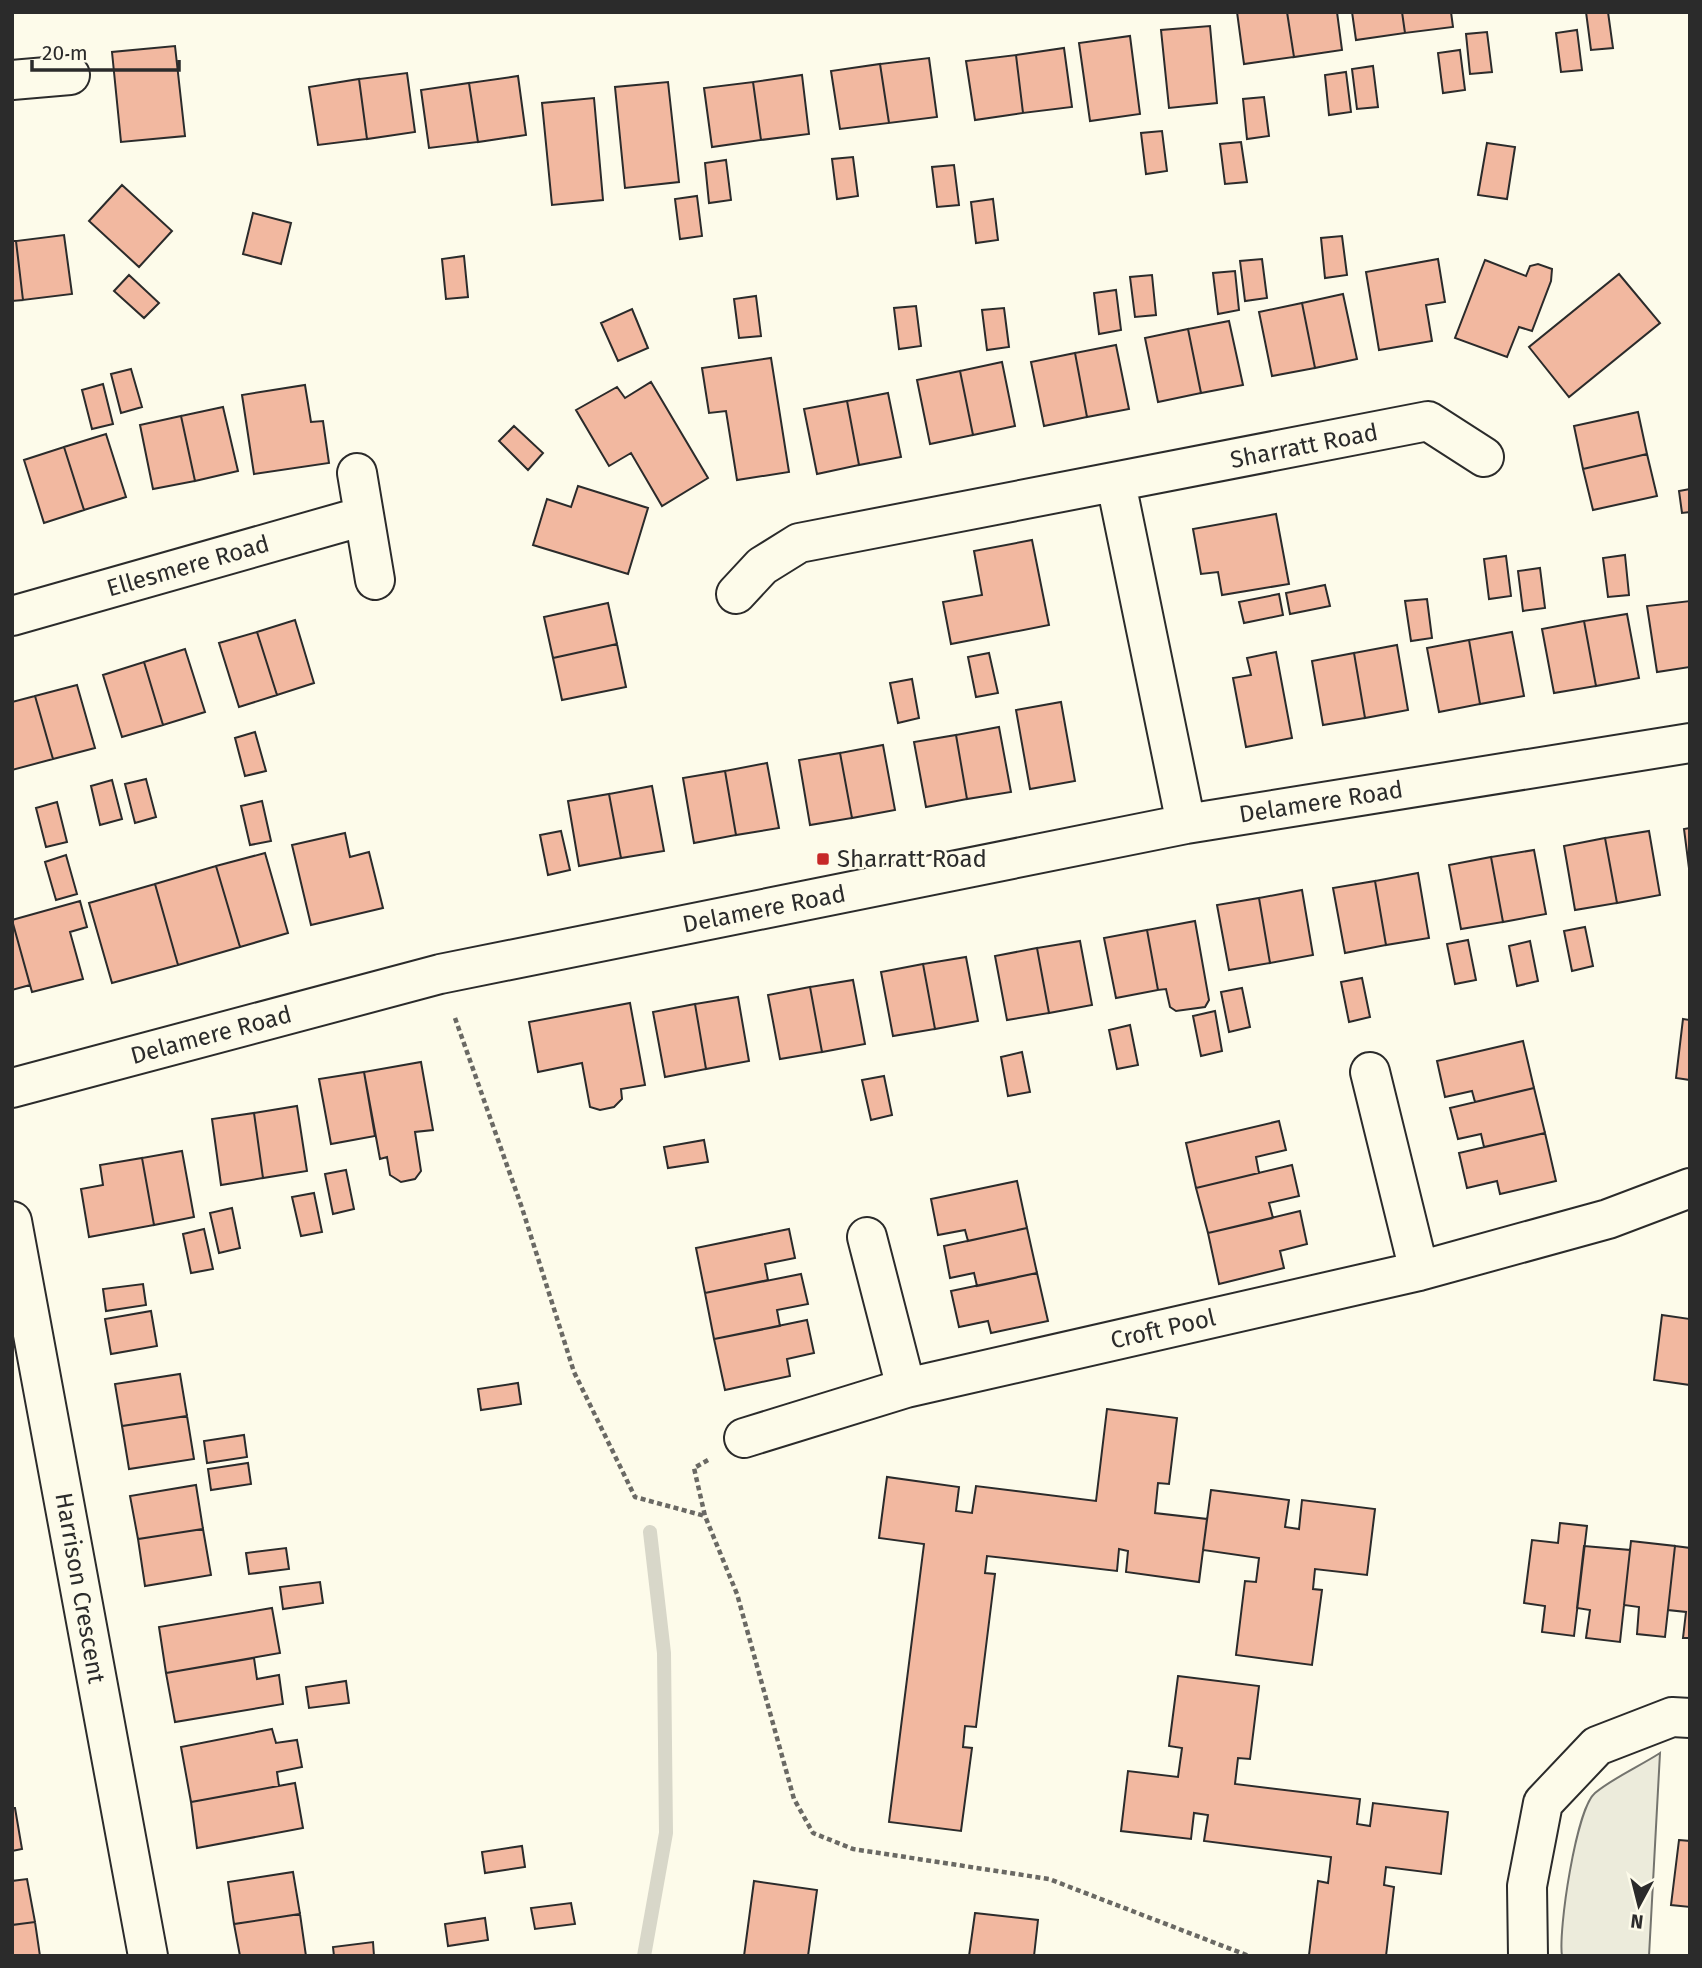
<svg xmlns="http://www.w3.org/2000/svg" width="1702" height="1968" font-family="'Fira Sans',sans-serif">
	<rect width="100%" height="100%" fill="#fdfbea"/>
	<path fill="#ecebdb" stroke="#74746e" stroke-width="2" d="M1660 1753 1649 1956H1562C1558 1931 1576 1809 1595 1793 1613 1778 1640 1766 1660 1753Z"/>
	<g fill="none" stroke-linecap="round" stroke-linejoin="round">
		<path stroke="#d8d7c9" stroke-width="14" d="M644 1956 666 1833 664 1653 650 1532"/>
	</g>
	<path fill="#f2b8a0" stroke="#2b2b2b" stroke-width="2" d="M1237 12H1287L1294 57 1244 64Z
		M1287 12H1337L1342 50 1294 57Z
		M1352 12H1402L1405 33 1356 40Z
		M1402 12H1451L1453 27 1405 33Z
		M1586 12H1608L1613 48 1591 50Z
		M1210 26 1217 103 1169 108 1161 30Z
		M1577 30 1582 70 1561 72 1556 33Z
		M1487 32 1492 72 1470 74 1466 34Z
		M1130 36 1140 114 1090 121 1079 43Z
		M175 46 185 136 121 142 112 52Z
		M1064 48 1072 107 1023 113 1016 55Z
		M1460 50 1465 90 1443 93 1438 53Z
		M1016 55 1023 113 975 120 966 61Z
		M929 58 937 117 889 123 880 64Z
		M880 64 889 123 840 129 831 71Z
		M1373 66 1378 107 1357 109 1352 69Z
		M1346 72 1351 112 1329 115 1325 75Z
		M407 73 415 132 367 139 359 79Z
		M802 75 809 134 761 140 753 82Z
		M518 76 526 135 478 142 469 83Z
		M359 79 367 139 318 145 309 87Z
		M668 82 679 182 625 188 615 87Z
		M753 82 761 140 712 147 704 88Z
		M469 83 478 142 429 148 421 90Z
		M1264 97 1269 136 1247 139 1243 99Z
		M594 98 603 200 552 205 542 103Z
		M1162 131 1167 171 1146 174 1141 133Z
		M1241 142 1247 182 1225 184 1220 144Z
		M1487 143 1515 147 1507 199 1478 195Z
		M853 157 858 196 837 199 832 159Z
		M726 160 731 200 709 203 705 163Z
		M954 165 959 205 937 207 932 167Z
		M122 185 172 231 139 267 89 221Z
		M697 196 702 236 680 239 675 199Z
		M993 199 998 240 976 243 971 202Z
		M253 213 291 223 281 264 243 254Z
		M64 235 72 294 23 300 16 241Z
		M1342 236 1347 275 1325 278 1321 238Z
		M12 241H16L23 300 12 301Z
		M464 256 468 297 446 299 442 259Z
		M1262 259 1267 298 1245 301 1240 261Z
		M1438 259 1445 302 1426 305 1432 341 1379 350 1366 272Z
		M1485 260 1526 276 1530 266 1538 264 1552 269 1551 281 1532 331 1519 327 1507 357 1455 338Z
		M1235 271 1239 310 1218 314 1213 273Z
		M1619 274 1660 323 1569 397 1529 347Z
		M129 275 159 303 144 318 114 291Z
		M1152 275 1156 315 1135 317 1130 277Z
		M1116 290 1121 330 1099 334 1094 293Z
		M1343 294 1357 359 1315 368 1302 303Z
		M756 296 761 336 739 338 734 299Z
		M1302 303 1315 368 1272 376 1259 312Z
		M916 306 921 346 899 349 894 308Z
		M1004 308 1009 347 987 350 982 310Z
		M632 309 648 348 618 361 601 323Z
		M1229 321 1243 385 1201 393 1188 329Z
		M1188 329 1201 393 1158 402 1145 338Z
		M1116 345 1129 409 1087 417 1075 353Z
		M1075 353 1087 417 1044 426 1031 362Z
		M771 358 789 472 737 480 726 411 709 413 702 368Z
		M1002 362 1015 426 973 435 960 371Z
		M131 369 142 407 121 413 111 374Z
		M960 371 973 435 930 444 917 380Z
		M651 382 708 478 662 506 631 453 609 466 576 410 617 387 625 398Z
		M103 384 113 424 92 429 82 390Z
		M305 385 311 422 323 421 329 463 254 474 242 395Z
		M888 393 901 457 859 465 847 401Z
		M847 401 859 465 817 474 804 409Z
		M223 407 238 471 195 481 181 416Z
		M1638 412 1647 454 1583 469 1574 426Z
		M181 416 195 481 153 489 140 425Z
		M514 426 543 453 528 470 499 441Z
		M106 434 126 497 84 510 64 447Z
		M64 447 84 510 44 523 24 460Z
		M1647 454 1657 496 1593 510 1583 469Z
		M578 486 648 508 628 574 533 545 547 499 571 507Z
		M1690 489V512L1682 513 1679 491Z
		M1276 514 1289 584 1222 595 1218 572 1201 574 1193 529Z
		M1032 540 1049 625 951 644 943 602 982 595 974 551Z
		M1625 555 1629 595 1608 597 1603 558Z
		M1506 556 1511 596 1489 599 1484 559Z
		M1540 568 1545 608 1523 611 1518 571Z
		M1325 585 1330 606 1290 614 1286 593Z
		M1279 594 1283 615 1244 623 1239 602Z
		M1427 599 1432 638 1411 641 1405 601Z
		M1690 601V667L1657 672 1647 606Z
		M608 603 617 644 553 658 544 617Z
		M1627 614 1639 678 1596 686 1584 621Z
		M295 620 314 683 277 695 257 632Z
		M1584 621 1596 686 1554 693 1542 629Z
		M257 632 277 695 239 707 219 643Z
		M1512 632 1524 696 1480 704 1469 640Z
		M1469 640 1480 704 1439 712 1427 648Z
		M617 644 626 687 562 700 553 658Z
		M1397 645 1408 710 1365 718 1354 653Z
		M185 649 205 712 163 725 144 662Z
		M1276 652 1292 738 1246 747 1233 678 1251 675 1247 658Z
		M989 653 998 693 976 697 968 657Z
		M1354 653 1365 718 1323 725 1312 661Z
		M144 662 163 725 122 737 103 675Z
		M912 679 919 718 898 723 890 683Z
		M77 685 95 748 53 759 35 696Z
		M35 696 53 759 12 770V702Z
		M1061 702 1075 781 1030 789 1016 710Z
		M999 727 1011 792 967 799 956 735Z
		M255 732 266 771 245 776 235 738Z
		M956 735 967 799 926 807 914 742Z
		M883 745 895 810 852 818 840 753Z
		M840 753 852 818 810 825 799 760Z
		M767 763 779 828 736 835 725 771Z
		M725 771 736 835 694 843 683 778Z
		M146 779 156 817 135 823 125 784Z
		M112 780 122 819 100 825 91 786Z
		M652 786 664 851 621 858 609 794Z
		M609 794 621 858 579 866 568 801Z
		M262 801 271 841 250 845 241 806Z
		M57 802 67 842 46 847 36 808Z
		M1690 828V876L1684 829Z
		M561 831 570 870 548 875 540 835Z
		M1649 831 1660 895 1617 903 1605 838Z
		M345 833 350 857 369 852 383 908 311 925 292 845Z
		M1605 838 1617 903 1575 910 1564 846Z
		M1534 850 1546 914 1503 922 1491 857Z
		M265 853 288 933 240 947 216 866Z
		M66 855 77 894 56 900 45 862Z
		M1491 857 1503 922 1461 929 1449 865Z
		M216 866 240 947 178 965 155 884Z
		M1418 873 1429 938 1386 945 1375 881Z
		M1375 881 1386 945 1345 953 1333 888Z
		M155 884 178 965 112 983 89 903Z
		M1302 890 1313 955 1270 963 1259 898Z
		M1259 898 1270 963 1229 970 1217 905Z
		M80 901 87 927 70 932 83 979 32 992 12 920Z
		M12 920 30 985 12 990Z
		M1195 921 1209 1000 1205 1007 1176 1011 1170 1007 1166 989 1158 990 1147 930Z
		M1585 927 1593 966 1572 971 1564 931Z
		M1147 930 1158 990 1116 998 1104 938Z
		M1468 940 1476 980 1455 984 1447 944Z
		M1080 941 1092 1005 1049 1013 1037 948Z
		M1530 941 1538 981 1517 986 1509 946Z
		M1037 948 1049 1013 1007 1020 995 956Z
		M966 957 978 1021 935 1029 923 964Z
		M923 964 935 1029 893 1036 881 972Z
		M1362 978 1370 1017 1349 1022 1341 982Z
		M853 980 865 1044 822 1052 810 987Z
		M810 987 822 1052 780 1059 768 995Z
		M1242 988 1250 1027 1229 1032 1221 992Z
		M738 997 749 1061 706 1069 695 1004Z
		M630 1003 645 1085 621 1089 622 1099 614 1107 600 1110 590 1107 582 1063 538 1072 529 1022Z
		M695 1004 706 1069 665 1077 653 1012Z
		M1215 1011 1222 1051 1201 1056 1193 1016Z
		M1683 1019 1690 1020V1080L1676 1078Z
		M1130 1025 1138 1065 1117 1069 1109 1030Z
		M1523 1041 1534 1088 1475 1102 1472 1091 1445 1097 1437 1061Z
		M1022 1052 1030 1092 1008 1096 1001 1057Z
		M421 1062 433 1130 415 1132 421 1171 415 1179 401 1182 390 1175 387 1157 380 1159 364 1072Z
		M364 1072 375 1136 331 1144 319 1079Z
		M884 1076 892 1115 871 1120 862 1080Z
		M1534 1088 1545 1133 1484 1147 1481 1134 1458 1139 1450 1108Z
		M297 1106 307 1171 263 1178 254 1113Z
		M254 1113 263 1178 221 1185 212 1119Z
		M1279 1121 1286 1150 1256 1157 1259 1173 1196 1188 1186 1143Z
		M1545 1133 1556 1181 1500 1194 1497 1181 1467 1188 1459 1153Z
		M704 1140 708 1162 668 1168 664 1147Z
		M182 1151 194 1217 154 1225 142 1158Z
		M142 1158 154 1225 89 1237 81 1189 103 1185 100 1165Z
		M1292 1165 1299 1196 1269 1203 1273 1218 1208 1233 1196 1188Z
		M346 1170 354 1209 333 1214 325 1174Z
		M1017 1181 1027 1228 968 1241 965 1230 938 1235 931 1199Z
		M314 1193 322 1232 301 1236 292 1197Z
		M232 1208 240 1248 219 1253 210 1213Z
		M1300 1211 1307 1244 1280 1251 1284 1268 1219 1284 1208 1233Z
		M1027 1228 1037 1273 977 1286 974 1273 950 1278 944 1246Z
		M204 1229 213 1269 191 1273 183 1234Z
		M789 1229 795 1258 765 1264 768 1280 705 1293 696 1248Z
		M1037 1273 1048 1321 991 1333 988 1321 959 1327 951 1291Z
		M801 1274 808 1304 777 1310 780 1326 714 1339 705 1293Z
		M143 1284 146 1305 106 1311 103 1289Z
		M151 1311 157 1346 111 1354 105 1319Z
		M1662 1315 1690 1319V1385L1654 1380Z
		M807 1320 814 1353 787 1359 790 1376 725 1390 714 1339Z
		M180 1374 187 1416 122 1426 115 1384Z
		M518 1383 521 1404 481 1410 478 1389Z
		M1107 1409 1177 1418 1169 1484 1158 1483 1155 1513 1207 1519 1199 1582 1126 1572 1128 1551 1119 1549 1117 1571 987 1556 985 1573 995 1574 976 1727 965 1726 963 1747 972 1748 961 1831 889 1822 924 1544 879 1538 887 1477 959 1487 956 1511 972 1513 976 1486 1096 1501Z
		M187 1416 194 1459 129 1469 122 1426Z
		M244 1435 247 1457 207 1463 204 1441Z
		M248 1463 251 1484 211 1490 208 1469Z
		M196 1485 203 1529 138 1539 130 1496Z
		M1211 1490 1289 1500 1285 1527 1299 1529 1302 1500 1375 1509 1367 1575 1315 1569 1313 1589 1322 1590 1312 1665 1236 1655 1245 1581 1256 1582 1259 1558 1203 1550Z
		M1560 1523 1587 1526 1574 1636 1542 1632 1545 1606 1524 1603 1532 1540 1558 1543Z
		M203 1529 211 1575 145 1586 138 1539Z
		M1631 1541 1675 1546 1665 1637 1637 1634 1639 1607 1624 1605Z
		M1584 1546 1630 1550 1620 1642 1586 1638 1590 1610 1577 1608Z
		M1675 1546 1690 1548V1638H1683L1686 1612 1668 1610Z
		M286 1548 289 1569 249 1574 246 1553Z
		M320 1582 323 1603 283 1609 280 1587Z
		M272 1608 280 1653 166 1673 159 1627Z
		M254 1658 257 1679 279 1675 283 1704 175 1722 166 1673Z
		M1178 1676 1259 1686 1250 1759 1238 1758 1235 1784 1360 1799 1357 1824 1370 1826 1373 1803 1448 1812 1441 1874 1386 1867 1384 1885 1394 1887 1386 1956 1309 1955 1318 1881 1328 1883 1331 1857 1204 1841 1208 1815 1194 1813 1191 1839 1121 1831 1128 1771 1178 1777 1182 1748 1169 1746Z
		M346 1681 349 1703 309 1708 306 1687Z
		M272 1729 276 1743 297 1740 302 1767 277 1772 279 1786 191 1802 181 1747Z
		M295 1783 303 1828 197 1848 191 1802Z
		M12 1808H15L22 1849 12 1851Z
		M1679 1840 1690 1841V1907L1671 1905Z
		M522 1846 525 1867 485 1873 482 1852Z
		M293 1872 300 1914 234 1924 228 1882Z
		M27 1879 35 1922 12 1925V1881Z
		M754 1881 817 1890 808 1956H744Z
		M571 1903 575 1924 535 1929 531 1908Z
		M975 1913 1038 1920 1034 1956H969Z
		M300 1914 306 1956H240L234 1924Z
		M485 1918 488 1940 448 1946 445 1924Z
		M35 1922 40 1956H12V1925Z
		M373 1942 374 1956H334L333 1947Z"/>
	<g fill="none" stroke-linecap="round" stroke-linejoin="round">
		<defs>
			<path id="minor" d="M12 80 70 75
				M357 473 375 580
				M1116 483 1186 824
				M736 594 762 566 799 543 1428 421 1484 457
				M12 616 364 516
				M1370 1072 1419 1271
				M12 1088 440 974 1186 824 1690 743
				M12 1221 148 1956
				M867 1237 906 1388
				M744 1438 906 1388 1419 1271 1608 1219 1690 1188
				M1528 1956 1527 1886 1543 1803 1597 1746 1672 1717 1690 1718"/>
		</defs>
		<use href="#minor" stroke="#2b2b2b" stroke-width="42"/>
		<path stroke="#6a6964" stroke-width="4.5" stroke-dasharray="5 3.5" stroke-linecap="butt" d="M455 1018 522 1208 574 1372 635 1497 705 1516
			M708 1460 694 1468 705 1516 737 1594 794 1799 813 1833 853 1849 1049 1879 1249 1956"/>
		<use href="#minor" stroke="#fdfbea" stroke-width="38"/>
	</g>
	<rect fill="#c62828" stroke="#fdfbea" stroke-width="2.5" x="816" y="852" width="14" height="14" rx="3.5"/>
	<g text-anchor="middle" stroke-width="5" stroke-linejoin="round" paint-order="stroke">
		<g font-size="24" fill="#2b2b2b" stroke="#fdfbea">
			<text transform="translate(1304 446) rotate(-11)" y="8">Sharratt Road</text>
			<text transform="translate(188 566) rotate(-16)" y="8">Ellesmere Road</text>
			<text transform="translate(1321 802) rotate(-9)" y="8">Delamere Road</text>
			<text transform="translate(764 909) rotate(-11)" y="8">Delamere Road</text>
			<text transform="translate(211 1035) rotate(-15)" y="8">Delamere Road</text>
			<text transform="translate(1163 1329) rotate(-13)" y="8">Croft Pool</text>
			<text transform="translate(80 1588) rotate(80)" y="8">Harrison Crescent</text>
		</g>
		<g font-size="24" fill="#2b2b2b" stroke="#fdfbea" text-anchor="start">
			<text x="837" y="867">Sharratt Road</text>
		</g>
	</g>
	<rect width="1702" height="1968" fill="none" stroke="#2b2b2b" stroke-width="28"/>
	<g transform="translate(1639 1905) rotate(187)" stroke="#fdfbea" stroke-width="5" paint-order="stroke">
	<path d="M0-5L12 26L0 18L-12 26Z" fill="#2b2b2b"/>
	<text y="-10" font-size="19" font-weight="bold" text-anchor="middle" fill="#2b2b2b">N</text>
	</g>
	<path d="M32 60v10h147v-10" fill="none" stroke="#2b2b2b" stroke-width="3.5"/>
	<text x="42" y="60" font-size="21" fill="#2b2b2b" stroke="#fdfbea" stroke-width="5" paint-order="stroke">20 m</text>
</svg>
